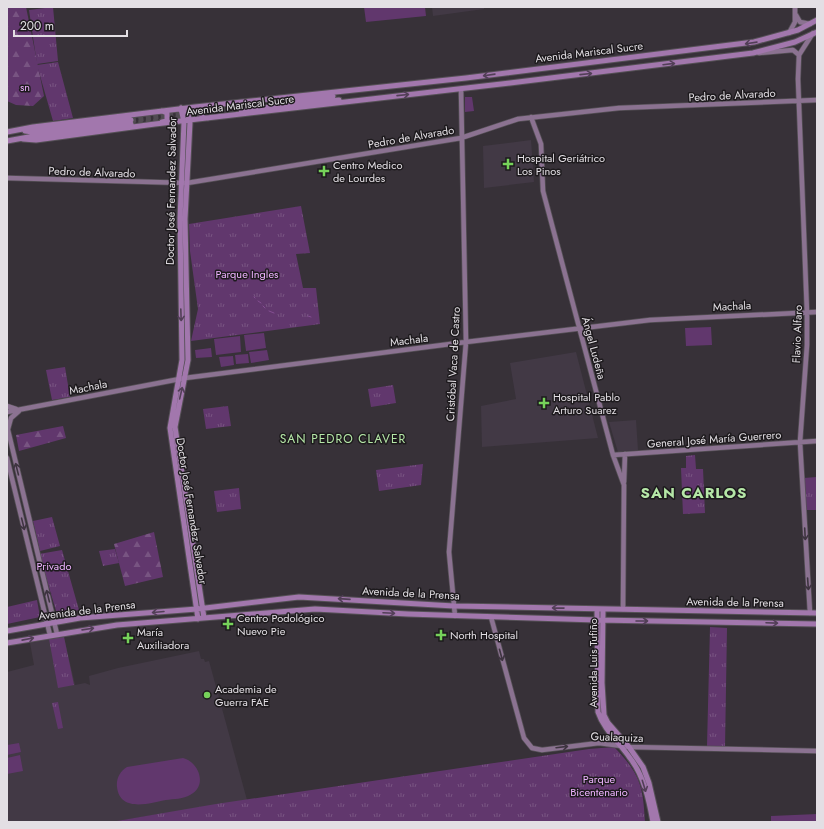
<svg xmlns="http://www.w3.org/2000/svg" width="824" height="829" font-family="Jost,sans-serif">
	<defs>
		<pattern id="forest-firs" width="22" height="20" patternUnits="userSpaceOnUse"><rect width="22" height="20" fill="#61376d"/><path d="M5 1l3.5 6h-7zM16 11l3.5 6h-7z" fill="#785482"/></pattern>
		<pattern id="park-tufts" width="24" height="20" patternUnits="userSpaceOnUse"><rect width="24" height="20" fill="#61376d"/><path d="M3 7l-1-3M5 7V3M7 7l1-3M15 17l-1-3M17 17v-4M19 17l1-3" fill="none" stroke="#785482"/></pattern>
	</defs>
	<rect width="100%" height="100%" fill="#373138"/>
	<path fill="#423945" d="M432 7H484V9L433 16Z
		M531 140 534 182 484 188 483 146Z
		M576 352 598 438 482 447 481 406 516 399 510 363Z
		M636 420 638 450 618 452 609 422Z
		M64 637 75 685 85 683 90 685 89 676 118 668 199 651 201 659H204L205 662 209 661 247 800 111 822H7V672L34 665 30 643Z"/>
	<path fill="#61376d" d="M364 7H425L426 16 366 22Z
		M465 97H472L474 111 465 112Z
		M711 327 712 345 686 346 685 328Z
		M264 333 266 348 246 351 244 335Z
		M240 336 241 352 216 355 214 339Z
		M211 348 212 357 196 358 195 350Z
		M267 350 269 360 251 363 249 352Z
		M248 354 249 363 236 364 235 355Z
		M233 356 234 365 221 367 219 357Z
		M19 743 21 752 7 755V745Z
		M20 755 23 771 7 774V758Z
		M183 758C199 762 208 786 190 795 184 799 173 799 166 800 150 803 120 813 117 787 116 779 120 771 127 767Z
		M817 814V822H771V816Z"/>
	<path fill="url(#forest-firs)" d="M7 7H26L44 96 33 106 16 105 7 101Z
		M63 426 66 438 19 451 16 435Z
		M154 532 163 577 125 586 114 544Z"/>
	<path fill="url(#park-tufts)" d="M53 7 58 61 37 64 29 10Z
		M58 62 73 118 53 121 37 65Z
		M301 206 310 253 296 254 303 288H316L320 324 191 341 198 309 190 251 189 224Z
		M65 367 70 397 52 400 46 370Z
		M393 385 396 403 371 407 368 389Z
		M228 406 231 426 206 429 203 409Z
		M695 455 696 469H703L705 513 683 514 681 468H686V456Z
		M423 464 421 485 379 491 376 470Z
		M817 477V510H806L804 478Z
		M239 488 241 509 217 512 214 491Z
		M52 517 60 546 40 551 33 521Z
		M115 549 119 563 103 566 99 551Z
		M62 550 79 610 57 614 39 554Z
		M37 600 40 617 7 624V607Z
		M710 627 727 628 725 747 707 746Z
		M64 637 74 685 58 688 49 639Z
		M58 702 63 728 58 729 52 703Z
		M614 747C640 774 643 785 645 822H111L216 804 589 749Z"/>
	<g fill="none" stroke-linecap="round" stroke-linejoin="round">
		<path stroke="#844e92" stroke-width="1" d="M254 297 255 298
			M258 301 261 303
			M263 306 265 308
			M269 311 274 313
			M308 316 311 317"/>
		<path stroke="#514b52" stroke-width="5" stroke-dasharray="5 2.5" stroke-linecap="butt" d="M131 120 240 107
			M131 124 186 117"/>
		<defs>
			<path id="secondary" d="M796 15 800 22 810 24
				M789 33 795 22V7
				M759 53 793 50 799 55
				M531 117 541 144 543 191 613 455 624 485 623 609
				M7 178 187 183 461 138 518 119 619 108 817 100
				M7 406 16 409
				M7 412 185 378 466 342 650 320 817 312
				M7 426 57 634
				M8 429 11 418 19 411
				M613 455 817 441
				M7 458 50 635
				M624 482 625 454
				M810 613 800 442 807 345V313L798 79 799 55 813 33
				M455 616 449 552 466 342 461 89
				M491 617 524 738 532 748 542 750 599 743 629 747 817 751"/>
			<path id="primary" d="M289 101 333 96
				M206 107 202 108 200 112 203 118H208
				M181 108 188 115 190 122 185 219 188 360 175 427 204 618
				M181 109 184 122 180 219 182 360 170 428 198 619
				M241 110 339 100
				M162 122 167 121V113L162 111
				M25 131 33 132 131 120
				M7 132 33 127 195 107 466 78 754 42 798 30 817 20
				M23 139 36 140 155 124 510 83 753 53 795 42 817 32
				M7 141 34 136 131 124
				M597 609 598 712C604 730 619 742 630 758 644 776 649 800 653 822
				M603 609 602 683 604 715 608 723 629 747 643 767 649 783 658 822
				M7 631 80 618 197 609 299 597 454 606 817 613
				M7 643 117 625 315 609 408 614 597 620 817 624"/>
		</defs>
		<use href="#secondary" stroke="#555056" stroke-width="6"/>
		<use href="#primary" stroke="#555056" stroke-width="7"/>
		<use href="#secondary" stroke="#8b7291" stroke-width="4.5"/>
		<use href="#primary" stroke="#a277ad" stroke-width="5"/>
	</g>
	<defs><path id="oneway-shaft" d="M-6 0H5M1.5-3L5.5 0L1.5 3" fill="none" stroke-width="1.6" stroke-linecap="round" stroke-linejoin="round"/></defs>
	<g stroke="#523f57">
		<use href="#oneway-shaft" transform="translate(751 43) rotate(172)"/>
		<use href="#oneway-shaft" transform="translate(669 64) rotate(-7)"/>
		<use href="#oneway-shaft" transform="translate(586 74) rotate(-6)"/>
		<use href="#oneway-shaft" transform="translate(489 75) rotate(172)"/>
		<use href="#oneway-shaft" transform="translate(403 95) rotate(-6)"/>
		<use href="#oneway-shaft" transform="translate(181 315) rotate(88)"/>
		<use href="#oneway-shaft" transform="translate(181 393) rotate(-77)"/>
		<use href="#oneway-shaft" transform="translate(344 599) rotate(-176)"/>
		<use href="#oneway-shaft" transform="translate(558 608) rotate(-179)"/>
		<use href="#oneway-shaft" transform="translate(158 612) rotate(175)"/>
		<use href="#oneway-shaft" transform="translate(389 613) rotate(3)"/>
		<use href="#oneway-shaft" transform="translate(642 621)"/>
		<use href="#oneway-shaft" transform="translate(772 623) rotate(2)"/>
		<use href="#oneway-shaft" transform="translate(88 629) rotate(-8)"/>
		<use href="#oneway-shaft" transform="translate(28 639) rotate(-11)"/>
		<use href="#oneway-shaft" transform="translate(644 786) rotate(73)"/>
	</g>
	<g stroke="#3e3440">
		<use href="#oneway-shaft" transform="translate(17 469) rotate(-104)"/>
		<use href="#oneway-shaft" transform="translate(23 524) rotate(76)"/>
		<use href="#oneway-shaft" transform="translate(805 534) rotate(87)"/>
		<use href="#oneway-shaft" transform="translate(808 584) rotate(86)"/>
		<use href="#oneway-shaft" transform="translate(48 596) rotate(-104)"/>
		<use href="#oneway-shaft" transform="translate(501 655) rotate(75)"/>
		<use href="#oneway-shaft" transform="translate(562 747) rotate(-7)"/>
	</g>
	<g fill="#76d25a" stroke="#1d1a1d" stroke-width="1.5">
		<path d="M506 158h4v4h4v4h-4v4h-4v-4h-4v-4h4z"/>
		<path d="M322 165h4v4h4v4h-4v4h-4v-4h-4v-4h4z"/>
		<path d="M542 397h4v4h4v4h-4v4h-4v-4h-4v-4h4z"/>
		<path d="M226 618h4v4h4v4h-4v4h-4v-4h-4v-4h4z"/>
		<path d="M439 629h4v4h4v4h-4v4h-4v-4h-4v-4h4z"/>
		<path d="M126 632h4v4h4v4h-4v4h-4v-4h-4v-4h4z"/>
		<circle cx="207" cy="695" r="4"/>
	</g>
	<g text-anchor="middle" stroke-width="3" stroke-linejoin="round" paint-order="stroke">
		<g font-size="11" fill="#e3dfe4" stroke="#1d1a1d">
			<text transform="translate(589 52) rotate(-7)" y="4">Avenida Mariscal Sucre</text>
			<text transform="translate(732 95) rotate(-3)" y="4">Pedro de Alvarado</text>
			<text transform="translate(240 105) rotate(-7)" y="4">Avenida Mariscal Sucre</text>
			<text transform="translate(411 137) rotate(-10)" y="4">Pedro de Alvarado</text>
			<text transform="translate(92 172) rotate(2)" y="4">Pedro de Alvarado</text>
			<text transform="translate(171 191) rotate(-89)" y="4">Doctor José Fernandez Salvador</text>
			<text transform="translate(732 306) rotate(-3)" y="4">Machala</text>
			<text transform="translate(797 334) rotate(-88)" y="4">Flavio Alfaro</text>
			<text transform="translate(409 340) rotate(-7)" y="4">Machala</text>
			<text transform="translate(594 348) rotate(75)" y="4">Ángel Ludeña</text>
			<text transform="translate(453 364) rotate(-87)" y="4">Cristóbal Vaca de Castro</text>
			<text transform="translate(88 387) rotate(-11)" y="4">Machala</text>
			<text transform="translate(714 439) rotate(-4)" y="4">General José María Guerrero</text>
			<text transform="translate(192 511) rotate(81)" y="4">Doctor José Fernandez Salvador</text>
			<text transform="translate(411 593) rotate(3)" y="4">Avenida de la Prensa</text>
			<text transform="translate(735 602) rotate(1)" y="4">Avenida de la Prensa</text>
			<text transform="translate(87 610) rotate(-7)" y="4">Avenida de la Prensa</text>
			<text transform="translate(593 663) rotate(-90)" y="4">Avenida Luis Tufiño</text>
			<text transform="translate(617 737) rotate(2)" y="4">Gualaquiza</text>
		</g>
		<g font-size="11" fill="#efb3ff" stroke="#1d1a1d">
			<text x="25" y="91">sn</text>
			<text x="247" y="278">Parque Ingles</text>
			<text x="54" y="570">Privado</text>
			<text x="599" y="783">Parque<tspan x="599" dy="13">Bicentenario</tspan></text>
		</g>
		<g font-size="11" fill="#e3dfe4" stroke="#1d1a1d" text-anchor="start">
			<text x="517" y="162">Hospital Geriátrico<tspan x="517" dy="13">Los Pinos</tspan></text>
			<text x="333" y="169">Centro Medico<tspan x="333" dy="13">de Lourdes</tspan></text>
			<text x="553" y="401">Hospital Pablo<tspan x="553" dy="13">Arturo Suarez</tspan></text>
			<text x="237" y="622">Centro Podológico<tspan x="237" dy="13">Nuevo Pie</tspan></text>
			<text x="137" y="636">María<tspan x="137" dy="13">Auxiliadora</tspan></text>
			<text x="450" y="639">North Hospital</text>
			<text x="215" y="693">Academia de<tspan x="215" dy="13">Guerra FAE</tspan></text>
		</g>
		<g font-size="12" letter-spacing="1" fill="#b5e7a7" stroke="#1d1a1d">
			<text x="343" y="443">SAN PEDRO CLAVER</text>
		</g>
		<g font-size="15" font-weight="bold" letter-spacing="1" fill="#b5e7a7" stroke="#1d1a1d">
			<text x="694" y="498">SAN CARLOS</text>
		</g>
	</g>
	<rect width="824" height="829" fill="none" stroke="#e3dfe4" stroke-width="16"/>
	<path d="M14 30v6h113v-6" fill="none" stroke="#e3dfe4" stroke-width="2"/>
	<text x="20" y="30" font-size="12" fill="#e3dfe4" stroke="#1d1a1d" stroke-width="3" paint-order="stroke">200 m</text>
</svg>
